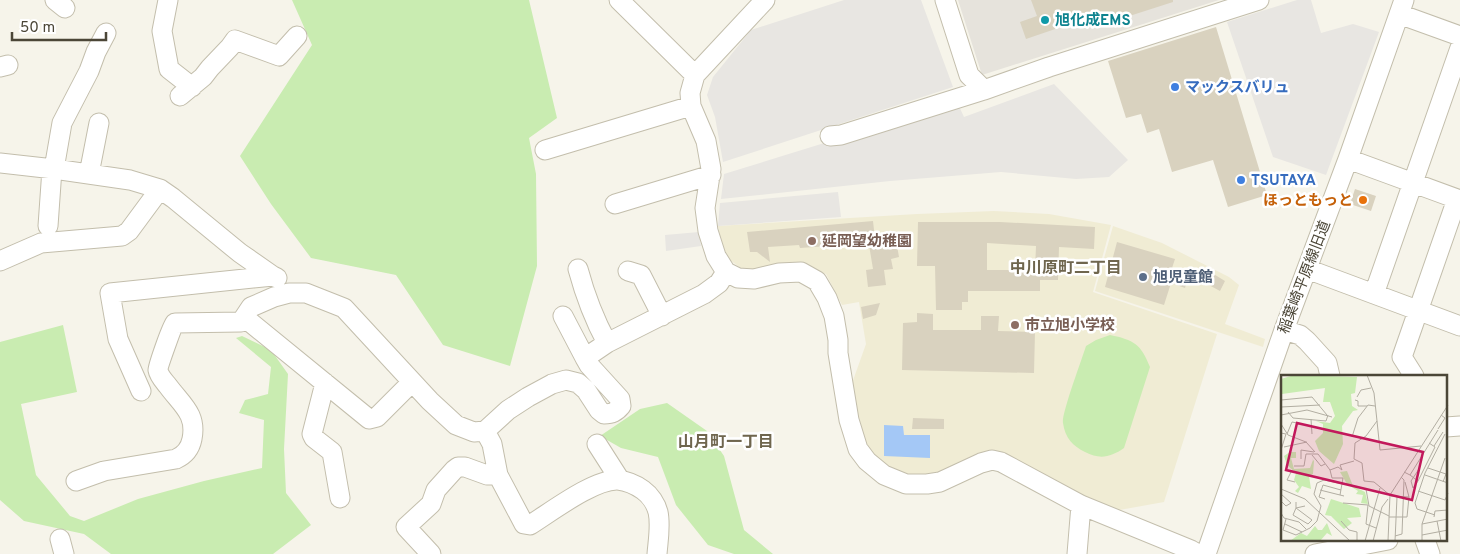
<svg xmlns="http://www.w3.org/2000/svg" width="1460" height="554" font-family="Overpass,'Noto Sans JP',sans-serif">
	<rect width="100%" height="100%" fill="#f6f4ea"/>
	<path fill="#e6e3dc" d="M958 0H1219L982 75Z"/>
	<path fill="#f0ecd4" d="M994 211 1049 214 1111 225 1093 292 1217 334 1164 502 1114 511 1080 496 1000 451 936 475H905L885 467 867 449 851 386 866 344 859 302 842 305 826 274 795 262 775 264 756 271 742 269 730 260 721 243 718 226 917 214Z
		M1113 226 1162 243 1229 277 1239 285 1225 324 1265 339 1263 347 1095 291Z"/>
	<path fill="#c9ecb1" d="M292 0H529L557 118 529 138 536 174 537 266 510 366 443 345 396 275 311 258 271 204 240 156 312 45Z
		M63 325 77 392 21 404 36 475 70 516 84 521 138 499 204 481 262 468 264 420 239 413 245 400 268 394 271 367 236 338 242 336 271 350 288 374 284 449 286 493 311 525 273 554H111L84 534 24 521 0 500V342Z
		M1110 335C1134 340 1141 344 1150 367L1124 448C1111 457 1100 460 1085 452 1073 446 1065 438 1063 423 1061 415 1082 359 1086 346L1096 340Z
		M667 403 707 431 724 456 744 530 773 554H734L708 545 676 505 658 457 621 448 600 436 640 409Z"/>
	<path fill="#e8e6e2" d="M844 0H921L953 87 723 162 715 117 707 95 713 77 751 30Z
		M1297 0H1311L1321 33 1353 24 1379 32 1326 175 1273 157 1227 22Z
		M1054 84 1128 160 1109 177 1076 179 1001 172 890 181 721 199 724 174 957 102 964 117Z
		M838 192 841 217 718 226 720 203Z
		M699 232 701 246 666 251 665 235Z"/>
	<path fill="#a4c8f6" d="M884 425 903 426 904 435H930V458L884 456Z"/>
	<path fill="#d9d2bf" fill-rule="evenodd" d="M1031 0H1173V2L1092 28 1087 12 1065 19 1064 26 1026 39 1020 22 1037 16Z
		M1216 27 1267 195 1228 207 1213 160 1172 172 1159 129 1147 133 1141 114 1126 118 1108 61Z
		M1355 189 1376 196 1371 211 1350 204Z
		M873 221 875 239 829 242V246L800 248 799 245 768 247 770 262 757 252H750L747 232Z
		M918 222H1000L1095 227 1094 249 1059 247 1058 280H1040V291H968V302H962V310H936L935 266H917ZM987 243 1036 246 1035 270H987Z
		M896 240 899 257 891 259 893 269 884 270 886 285 868 287 866 270 873 269 869 245Z
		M1117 242 1175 259 1171 271 1188 277 1185 288 1171 283 1164 305 1105 287Z
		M1202 267 1225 281 1220 291 1196 278Z
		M880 303 876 315 863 319 861 307Z
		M917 313 933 314V330H981V316H999L998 331 1035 332 1034 373 902 370 903 323 917 322Z
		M913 418 944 419V429H912Z"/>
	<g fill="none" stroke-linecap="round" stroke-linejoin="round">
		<defs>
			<path id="minor" d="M55 0 65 8
				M168 0 162 31 169 69 192 87
				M619 0 695 75
				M765 0 695 75 690 93 691 106 706 141 711 169 705 208 708 231 716 256 726 272 738 278 754 279 779 273 801 272 817 281 827 298 834 316 838 340V353L849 420 858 449 867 461 884 475 906 484H927L940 482 981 463 992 460 1001 462 1081 505 1191 550 1198 554
				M945 0 969 75 984 90 1049 67 1259 0
				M1399 14 1460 36
				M0 67 8 65
				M180 96 203 77 210 68 230 47 235 40 279 56 297 36
				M830 136 841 135 984 90
				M545 150 691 106
				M1348 159 1460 200
				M0 163 54 169 130 180 160 189 173 198 240 253 273 276
				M54 169 62 123 89 71 96 52 106 33
				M89 174 99 123
				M615 204 711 175
				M48 226 52 169
				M0 261 41 243 122 236 129 231 160 189
				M578 269C585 295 594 319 607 343
				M1307 269 1374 294 1460 48
				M628 271 641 275 662 316
				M1374 294 1460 326
				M563 316 585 358
				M245 318 369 419 377 417 412 382
				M1284 330 1300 335 1307 341 1327 363 1330 376
				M1414 376 1402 357 1457 199
				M325 383 312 434 314 438 332 452 340 498
				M141 391 118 339 110 293 273 276 277 278
				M1446 427 1460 426
				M485 431 492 444 498 475 524 524 530 525C551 512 594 479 618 480 627 481 636 485 643 490 650 495 656 504 658 512 661 525 658 541 657 554
				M597 444 620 480
				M76 481 104 471 176 459C185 455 190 449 192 439 197 414 182 405 168 386 164 381 159 376 158 370 158 366 172 326 175 323L241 322 251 307 274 297 289 293H306L344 308 430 401 456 425 474 432 485 431 508 410 528 397 552 384 566 380 578 383 586 390 599 410 604 414C612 414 616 412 621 406L620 399 589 365 585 358 607 343 704 294 719 283 726 272
				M60 539 64 554
				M1425 540 1430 554
				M431 554 406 527 431 504 436 490 454 470 458 467H465L487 475H498
				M1077 554 1081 505
				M1206 554 1284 330 1348 159 1404 0
				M1315 554 1388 540"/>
		</defs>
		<use href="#minor" stroke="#c3beac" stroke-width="21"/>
		<use href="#minor" stroke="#fff" stroke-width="19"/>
	</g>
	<circle fill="#0f9aa8" stroke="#fff" stroke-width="2" cx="1045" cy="20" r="5"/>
	<g fill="#3f7fe0" stroke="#fff" stroke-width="2">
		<circle cx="1175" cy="87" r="5"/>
		<circle cx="1241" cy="180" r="5"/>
	</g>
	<circle fill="#e8710a" stroke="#fff" stroke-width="2" cx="1363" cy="200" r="5"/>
	<g fill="#8d6e63" stroke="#fff" stroke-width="2">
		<circle cx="812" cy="241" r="5"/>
		<circle cx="1015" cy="325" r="5"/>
	</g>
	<circle fill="#5c6f8a" stroke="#fff" stroke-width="2" cx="1143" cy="277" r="5"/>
	<g text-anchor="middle" stroke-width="5" stroke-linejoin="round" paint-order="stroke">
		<g font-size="15" font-weight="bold" fill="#0d838f" stroke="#fff" text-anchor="start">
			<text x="1055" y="25">旭化成EMS</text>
		</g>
		<g font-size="15" font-weight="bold" fill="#366cbe" stroke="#fff" text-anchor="start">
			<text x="1185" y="92">マックスバリュ</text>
			<text x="1251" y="185">TSUTAYA</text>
		</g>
		<g font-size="15" font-weight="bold" fill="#c56008" stroke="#fff" text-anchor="end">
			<text x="1353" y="205">ほっともっと</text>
		</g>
		<g font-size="15" font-weight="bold" fill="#785e54" stroke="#fff" text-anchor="start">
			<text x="822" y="246">延岡望幼稚園</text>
			<text x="1025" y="330">市立旭小学校</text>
		</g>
		<g font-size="15" font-weight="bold" fill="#4e5e75" stroke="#fff" text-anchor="start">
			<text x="1153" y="282">旭児童館</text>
		</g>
		<g font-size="15" fill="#4b4637" stroke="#fff">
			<text transform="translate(1304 277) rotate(-69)" y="5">稲葉崎平原線旧道</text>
		</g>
		<g font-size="16" font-weight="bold" fill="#6f664e" stroke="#fff">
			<text x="1066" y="273">中川原町二丁目</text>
			<text x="726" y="447">山月町一丁目</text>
		</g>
	</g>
	<g transform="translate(1281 375)">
		<rect width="166" height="166" fill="#f6f4ea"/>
		<path d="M13 0 76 2 74 18 70 19 71 31 77 35 72 36 61 51 62 69 53 89 38 76 34 66 42 58V49L35 46 49 48 54 41 49 27H42L44 13 1 19 0 4ZM9 77H15V83H10L13 94 29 93 32 85 30 82 33 86 32 99 28 101 30 114 21 111 17 118 14 116 18 112 13 105 15 98 6 90 3 81ZM66 96 72 111 84 117 87 129 80 128 82 120 75 119 77 116 66 109 59 97ZM50 124 78 133 80 142 66 143 71 148 63 154 50 141 44 140ZM46 148 51 161 46 158 39 166H9L20 158 26 161 34 151 37 155H41Z" fill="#c9ecb1"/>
		<path fill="none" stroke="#b2aea2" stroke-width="1" d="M86 0 93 18 96 46 85 61 74 68 73 84 81 88 83 106 93 107 110 121 128 122 126 142H108M76 22 80 15 90 13M0 25 31 22 46 40M74 25 77 26V31H86M0 32 39 30M7 37 12 43 45 46 47 40M0 40 26 35 51 42M30 44 31 59M96 46 99 75 140 71M0 49 7 60 25 67 34 77M157 54 164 43 160 40M0 58 5 59 0 75M6 59 11 47 16 48M71 62 77 43 87 30 94 31M153 71 162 57M3 72 26 67M31 80 40 91 44 89M20 84V75L33 77M13 91H23L25 79H37L49 95 51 103H62L59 120M147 93 165 99 162 107M11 95 6 105 14 107M49 95 57 92 61 95 59 90 73 86M123 97 129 100 157 55M129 100 137 106 154 72 148 68M144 100 167 108M137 106 132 113 130 106 138 94M124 107 128 122M0 114 24 124 69 166M85 114 88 131 108 141M39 115 63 121M137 116 164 125 167 118M0 119 10 128 5 131 0 126M44 124 38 122 42 110 60 115M15 127V133L31 145 27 149 12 140 15 133 24 131M62 128 87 130 85 149 95 153M0 138 3 143 18 147 25 154M154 140 136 134 134 128 144 98 164 59M153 142 154 136 167 135M5 144 2 155 15 160 29 153 36 146 40 131 33 119 36 108 43 105 62 109M60 146 68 155 76 157V166M156 146 160 166M4 149 21 157M141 149 167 144M141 160 167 155M114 161 121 159 123 105 120 102M79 166H101M84 166 99 113M92 166 101 132 107 124M107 166 109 120 167 30M114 166 116 122M141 166V149L164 83"/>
		<path fill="#c2185b" fill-opacity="0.15" stroke="#c2185b" stroke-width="2.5" d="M16 48 142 77 131 125 5 95Z"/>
		<rect width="166" height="166" fill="none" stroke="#4b4637" stroke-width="2.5"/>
	</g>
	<path d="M12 32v8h94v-8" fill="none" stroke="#4b4637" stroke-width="2.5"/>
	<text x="20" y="32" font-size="15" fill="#4b4637" stroke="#ffffff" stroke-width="4" paint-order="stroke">50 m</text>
</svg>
